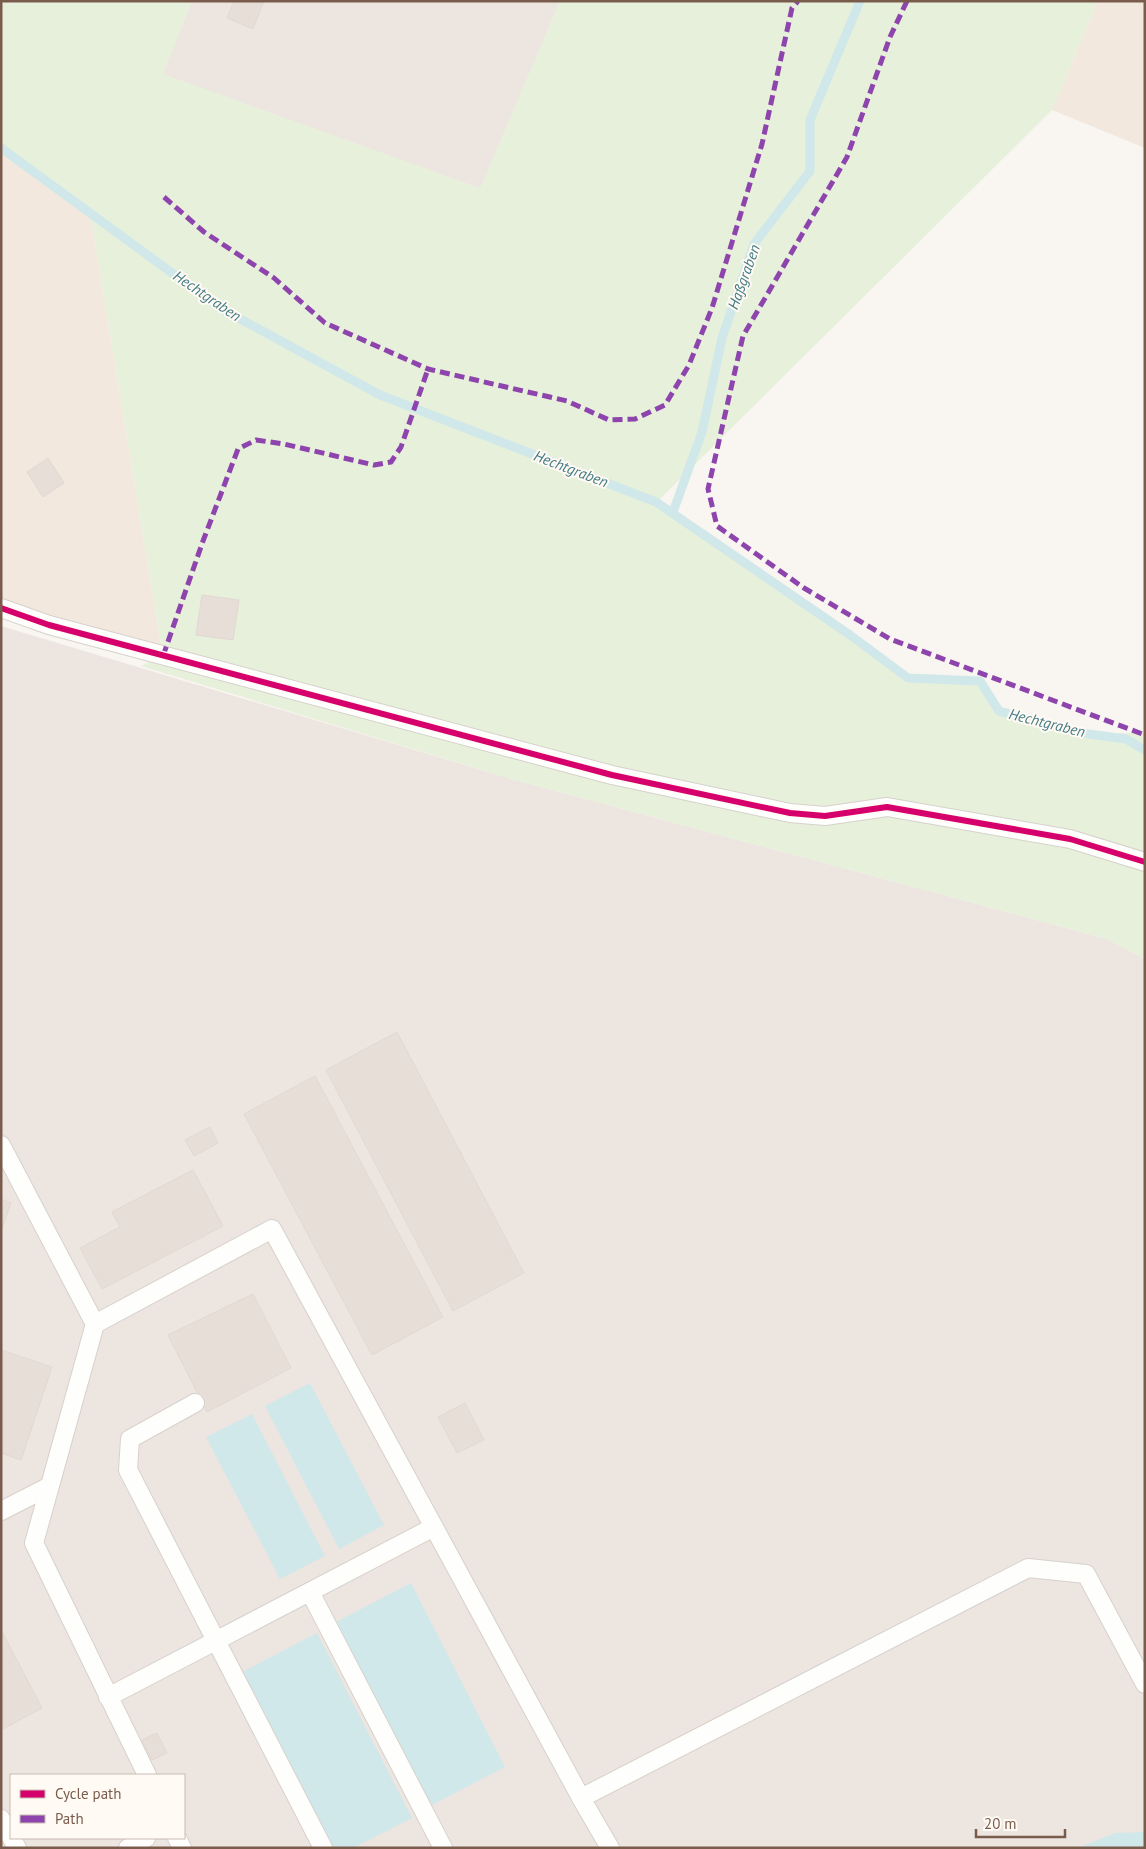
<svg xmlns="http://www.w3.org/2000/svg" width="1146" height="1849" font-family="'PT Sans',sans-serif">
	<rect width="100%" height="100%" fill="#f9f5f0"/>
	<path fill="#f2e8de" d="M1098 1H1145V148L1052 110Z
		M1 148 90 213 163 656 1 604Z"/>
	<path fill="#ede5e0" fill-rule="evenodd" d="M192 1H560L481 189 162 74Z
		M1 626 515 780 1107 939 1145 959V1848H1ZM11 1775H184V1838H11Z"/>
	<path fill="#e7f0db" d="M1 1H192L163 74 480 188 560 1H1098L1052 110 657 502 850 635 908 678 980 681 999 711 1081 733H1145V959L1107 939 515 780 141 666 163 655 90 213 1 148Z"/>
	<path fill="#d0e8ea" d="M310 1383 384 1525 339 1549 265 1406Z
		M252 1414 325 1556 280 1579 206 1437Z
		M411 1583 505 1767 430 1806 336 1622Z
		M317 1633 412 1818 353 1848H332L242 1672Z
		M1145 1832V1848H1078L1115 1833Z"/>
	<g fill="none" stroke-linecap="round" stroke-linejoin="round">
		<path stroke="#d0e8ea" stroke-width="9" d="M1 148 220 308 380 395 656 502 850 635 908 678 980 681 999 711 1081 733 1126 739 1145 750
			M673 512 702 432 722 338 754 244 810 171V120L860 1"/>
	</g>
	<path fill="#e6ded7" stroke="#e2d8d2" d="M234 1H264L253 29 227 18Z
		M48 458 64 483 43 497 27 472Z
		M202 595 239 600 233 640 196 635Z
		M397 1032 524 1273 453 1311 326 1070Z
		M315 1076 443 1317 372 1355 244 1114Z
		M210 1127 218 1143 194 1156 185 1140Z
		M193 1170 223 1226 102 1289 80 1248 120 1227 112 1212Z
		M1 1199 11 1203 1 1231Z
		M253 1294 291 1368 207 1412 168 1335Z
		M1 1350 52 1367 21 1460 1 1453Z
		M465 1403 484 1440 457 1453 438 1417Z
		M1 1630 42 1708 1 1730Z
		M157 1733 167 1753 152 1760 142 1740Z"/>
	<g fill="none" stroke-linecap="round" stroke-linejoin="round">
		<defs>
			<path id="lane" d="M1 608 49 625 612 775 790 813 825 816 887 807 1070 839 1145 862
				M1 1145 95 1324 34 1543 147 1775
				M95 1324 272 1229 581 1798 610 1848
				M195 1403 130 1439 128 1470 323 1848
				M1 1511 48 1487
				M310 1592 443 1848
				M108 1697 434 1527
				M581 1798 1028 1568 1086 1574 1145 1684
				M1 1819 17 1848
				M177 1838 182 1848
				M128 1848 146 1838"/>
		</defs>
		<use href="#lane" stroke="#d7d1cb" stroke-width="20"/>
		<use href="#lane" stroke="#fefefd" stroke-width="18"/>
		<path stroke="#8e44ad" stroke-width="5" stroke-dasharray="10 5" stroke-linecap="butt" d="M907 1 890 37 847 157 743 336 708 489 717 526 804 588 890 639 1145 735
			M164 197 204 232 274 278 325 323 428 369 567 401 609 420 635 419 665 405 689 365 712 308 762 144 792 8 798 1
			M163 656 203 541 238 449 256 440 284 444 374 465 391 462 401 447 428 369"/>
		<defs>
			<path id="cycleway" d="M1 608 49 625 612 775 790 813 825 816 887 807 1070 839 1145 862"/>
		</defs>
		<use href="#cycleway" stroke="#fffaf3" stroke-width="9"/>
		<use href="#cycleway" stroke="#d6006c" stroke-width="6"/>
	</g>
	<g text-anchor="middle" stroke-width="4" stroke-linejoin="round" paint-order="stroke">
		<g font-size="15" font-style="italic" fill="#437c86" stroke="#fffaf3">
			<text transform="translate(744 277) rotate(-70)" y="5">Haßgraben</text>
			<text transform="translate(207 296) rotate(34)" y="5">Hechtgraben</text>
			<text transform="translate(571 469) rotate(21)" y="5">Hechtgraben</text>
			<text transform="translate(1047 723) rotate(14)" y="5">Hechtgraben</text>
		</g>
	</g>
	<rect width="1146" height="1849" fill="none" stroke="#7a5c4d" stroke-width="5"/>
	<rect x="10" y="1774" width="175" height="65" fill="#fffaf3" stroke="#cabbb1"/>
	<rect x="20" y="1790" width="25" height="8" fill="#d6006c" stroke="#cabbb1"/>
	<text x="55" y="1799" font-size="15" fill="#7a5c4d">Cycle path</text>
	<rect x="20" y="1815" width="25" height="8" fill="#8e44ad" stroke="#cabbb1"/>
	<text x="55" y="1824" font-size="15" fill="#7a5c4d">Path</text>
	<path d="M976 1829v8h89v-8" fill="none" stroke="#7a5c4d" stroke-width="2.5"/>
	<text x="984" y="1829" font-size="15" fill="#7a5c4d" stroke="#fffaf3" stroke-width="4" paint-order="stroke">20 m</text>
</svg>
